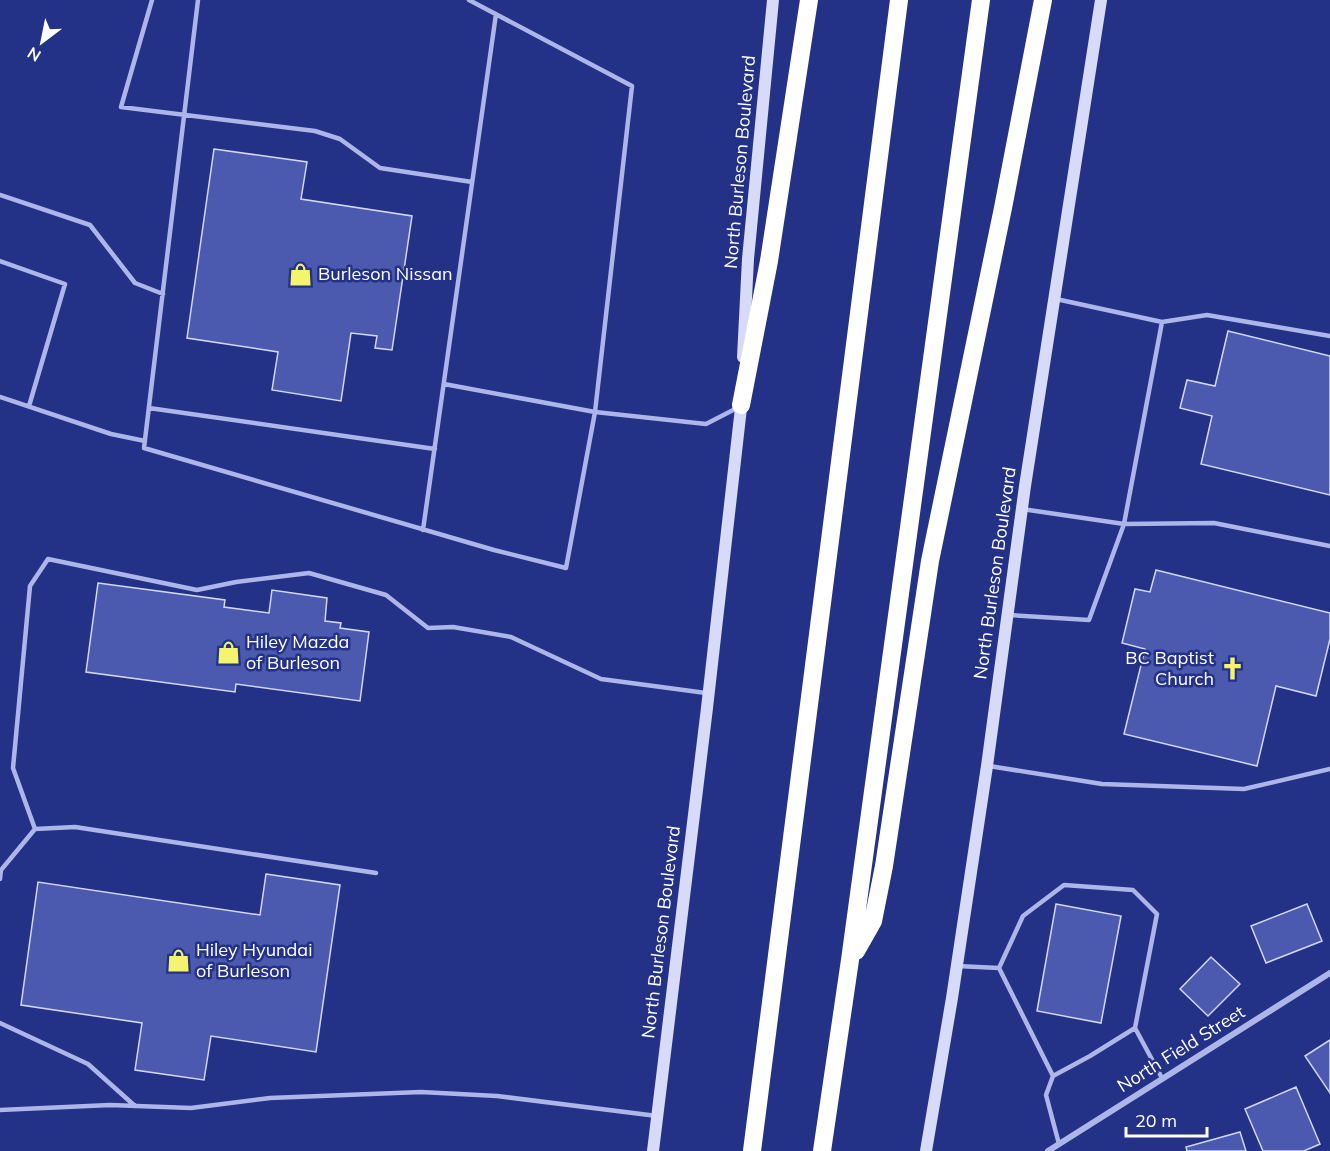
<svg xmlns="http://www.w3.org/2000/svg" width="1330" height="1151" font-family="Mulish,sans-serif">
	<rect width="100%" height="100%" fill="#233186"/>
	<path fill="#4b5aae" stroke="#d0d7f7" stroke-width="1.5" d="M214 149 307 162 301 199 412 216 392 350 375 348 377 336 351 333 341 401 272 390 278 352 187 338Z
		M1228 331 1330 356V495L1201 464 1212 416 1180 408 1187 380 1215 386Z
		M1156 570 1330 613V639L1316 696 1276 686 1257 766 1124 734 1145 649 1122 643 1135 589 1150 592Z
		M98 583 225 600 224 607 269 613 272 590 327 598 325 621 341 623 340 628 369 632 360 701 236 684 235 692 86 672Z
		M266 874 340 885 316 1052 211 1036 204 1080 135 1070 142 1023 21 1005 38 882 260 915Z
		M1056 904 1121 916 1101 1023 1037 1011Z
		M1307 904 1322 941 1266 963 1251 926Z
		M1211 957 1240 984 1208 1016 1180 989Z
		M1330 1040V1093L1305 1056Z
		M1296 1087 1320 1144 1304 1151H1263L1245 1109Z
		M1240 1132 1246 1151H1187L1186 1147Z"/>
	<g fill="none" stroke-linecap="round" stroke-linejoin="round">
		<path stroke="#acb6e9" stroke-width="4.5" d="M152 0 121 107 315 131 340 139 380 168 472 182
			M198 0 144 448 494 550 566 568 595 412 632 86 469 0
			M0 195 90 225 135 283 163 294
			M0 261 65 284 29 406
			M1056 299 1162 322
			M444 384 595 412 706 424 739 407
			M0 397 111 434 145 441
			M149 408 435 449
			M1022 509 1124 524 1214 523 1330 546
			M423 530 496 14
			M1009 615 1089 620 1124 524 1162 322 1207 315 1330 336
			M989 766 1102 784 1244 789 1330 769
			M35 829 13 768 30 586 48 559 197 590 236 582 309 573 386 595 428 628 453 627 511 637 601 679 706 693
			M0 879 1 870 35 829 75 827 376 873
			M957 966 999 968
			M999 968 1023 916 1064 885 1133 890 1157 914 1135 1028 1090 1056 1053 1076 1046 1095 1059 1144
			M999 968 1053 1076
			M0 1023 88 1064 135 1106
			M1135 1028 1162 1078
			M0 1110 110 1105 191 1108 270 1098 421 1092 497 1096 657 1116"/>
		<path stroke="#acb6e9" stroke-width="6" d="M1048 1151 1330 973"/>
		<path stroke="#d7dbf7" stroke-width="12" d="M743 357 748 259 773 0
			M653 1151 707 708 742 399
			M926 1151 952 998 987 766 1025 486 1101 0"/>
		<path stroke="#fff" stroke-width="18" d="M741 405 769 261 809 0
			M856 951 873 921 884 866 930 561 1003 208 1043 0
			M752 1151 899 0
			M822 1151 850 960 981 0"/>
	</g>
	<defs>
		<symbol id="shop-bare" viewBox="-9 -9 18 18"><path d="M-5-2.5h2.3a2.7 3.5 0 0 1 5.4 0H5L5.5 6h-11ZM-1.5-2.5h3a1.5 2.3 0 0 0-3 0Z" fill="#f4f46f" stroke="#233186" stroke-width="2.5" paint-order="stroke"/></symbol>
		<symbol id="church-bare" viewBox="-9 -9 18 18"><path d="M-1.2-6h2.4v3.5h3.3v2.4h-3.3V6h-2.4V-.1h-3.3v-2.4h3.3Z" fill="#f4f46f" stroke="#233186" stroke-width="2.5" paint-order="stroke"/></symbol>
	</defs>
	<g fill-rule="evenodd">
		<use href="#shop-bare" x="284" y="258" width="33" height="33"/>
		<use href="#shop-bare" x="212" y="636" width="33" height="33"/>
		<use href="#church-bare" x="1216" y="652" width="33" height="33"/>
		<use href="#shop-bare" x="162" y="944" width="33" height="33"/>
	</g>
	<g text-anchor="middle" stroke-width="5" stroke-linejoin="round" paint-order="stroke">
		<g font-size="18" fill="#fff" stroke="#233186">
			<text transform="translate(740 162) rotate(-85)" y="6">North Burleson Boulevard</text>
			<text transform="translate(995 573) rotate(-82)" y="6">North Burleson Boulevard</text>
			<text transform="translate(661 932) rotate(-83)" y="6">North Burleson Boulevard</text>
			<text transform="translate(1181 1049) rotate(-32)" y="6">North Field Street</text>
		</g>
		<g font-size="18" fill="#fff" stroke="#233186" text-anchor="start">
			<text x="318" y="280">Burleson Nissan</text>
			<text x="246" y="648">Hiley Mazda<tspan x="246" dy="21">of Burleson</tspan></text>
			<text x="1214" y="664" text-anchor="end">BC Baptist<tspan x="1214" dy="21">Church</tspan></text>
			<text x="196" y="956">Hiley Hyundai<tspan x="196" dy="21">of Burleson</tspan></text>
		</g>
	</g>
	<g transform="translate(42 42) rotate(212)" stroke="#233186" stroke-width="4.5" paint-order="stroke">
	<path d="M0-4.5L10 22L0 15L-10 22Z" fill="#ffffff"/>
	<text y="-9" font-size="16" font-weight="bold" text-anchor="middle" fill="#ffffff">N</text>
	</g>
	<path d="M1126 1127v9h81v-9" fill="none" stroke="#ffffff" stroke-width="3"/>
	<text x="1135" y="1127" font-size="18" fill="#ffffff" stroke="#233186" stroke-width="4.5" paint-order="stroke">20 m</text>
</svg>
